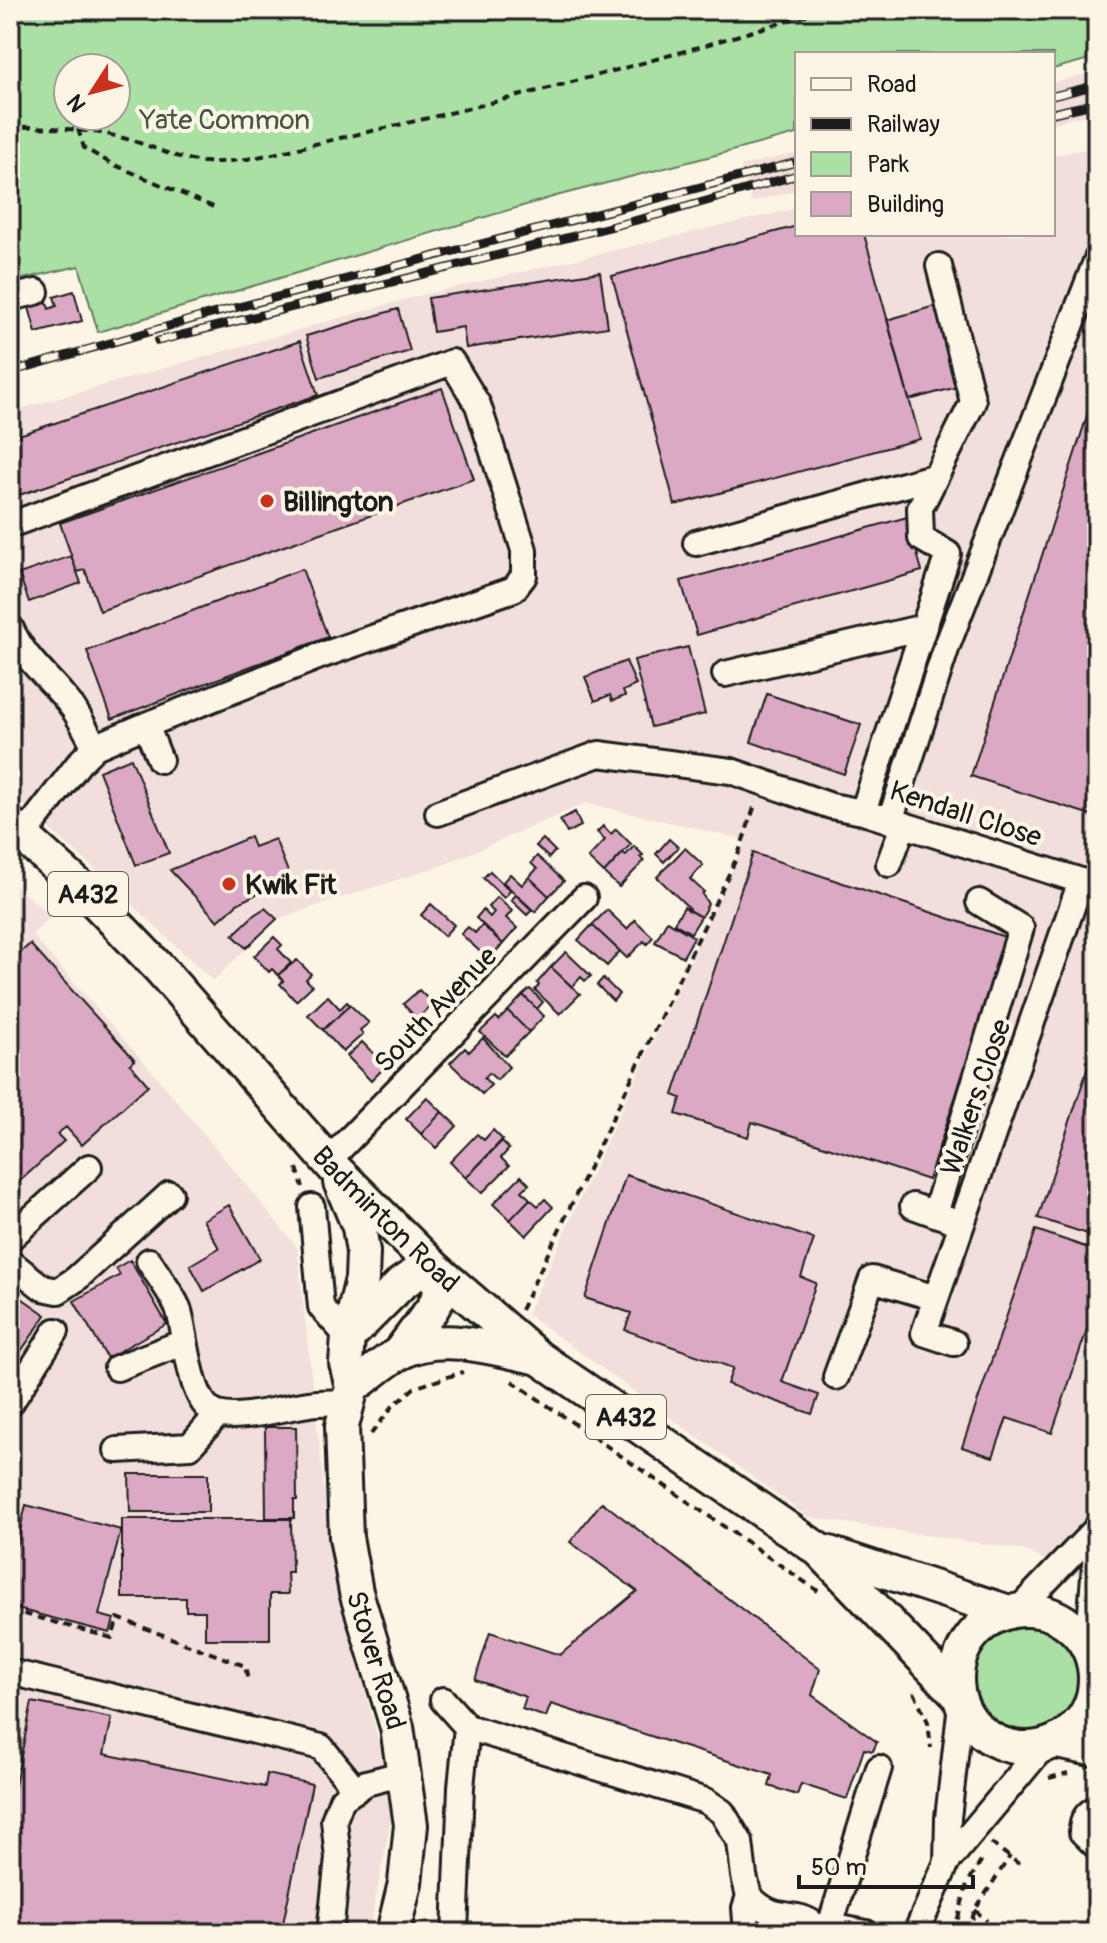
<svg xmlns="http://www.w3.org/2000/svg" width="1107" height="1943" font-family="Pangolin,sans-serif">
	<rect width="100%" height="100%" fill="#fcf5e5"/>
	<filter id="ink" filterUnits="userSpaceOnUse"><feTurbulence type="fractalNoise" baseFrequency=".0125" numOctaves="2"/><feDisplacementMap in="SourceGraphic" scale="16" xChannelSelector="R" yChannelSelector="G"/><feConvolveMatrix kernelMatrix="1 2 1 2 8 2 1 2 1" color-interpolation-filters="sRGB"/></filter>
	<g filter="url(#ink)">
		<path fill="#f2dedb" d="M1097 71V112L1053 123V83Z
			M1097 147V1585L1023 1550 808 1517 527 1314 746 840 586 803 448 863 277 919 213 981 99 873 10 793V412L414 297 797 208V234H1053V156Z
			M797 153V190L752 202 741 166Z
			M10 881 51 916 32 935 157 1077 297 1247 333 1568 381 1751 391 1819 369 1933H10Z"/>
		<path fill="#aae0a4" stroke="#637e60" stroke-width="2" fill-rule="evenodd" d="M10 10H1097V57L1053 69V54H797V134L556 196 98 332 79 266 10 282ZM68 68H116V116H68Z
			M974 1679a53 53 0 1 1 106 0a53 53 0 1 1-106 0Z"/>
		<path fill="#dca9c5" stroke="#1c1c1c" stroke-width="2" d="M797 226V234H864L920 439 675 505 612 276Z
			M600 272 608 327 466 348 463 327 433 332 428 298Z
			M74 291 82 321 36 333 29 307 47 302 49 309 57 306 54 297Z
			M935 306 957 387 909 400 887 320Z
			M398 309 410 351 319 378 306 336Z
			M300 341 318 395 10 498V438Z
			M1097 385V817L971 776Z
			M442 388 474 479 100 611 85 570 77 572 60 523Z
			M907 517 922 571 697 635 681 581Z
			M71 556 81 583 29 602 19 574Z
			M302 569 328 637 112 719 87 651Z
			M688 647 705 714 651 727 634 660Z
			M626 661 636 685 623 691 625 696 612 701 610 695 595 701 585 677Z
			M767 694 861 725 844 774 751 742Z
			M131 758 169 853 136 865 99 771Z
			M575 812 581 826 567 833 560 820Z
			M603 826 611 834 616 829 631 844 604 873 588 858 605 840 597 832Z
			M250 837 254 847 275 839 290 877 237 904 218 921 170 870Z
			M543 839 555 851 549 858 536 846Z
			M669 839 678 847 664 862 656 854Z
			M634 846 643 855 640 857 644 861 619 887 604 873 623 853 626 855Z
			M685 848 703 865 690 879 704 892 702 894 708 904 701 917 688 910 689 908 657 877Z
			M753 853 1008 938 928 1180 752 1122 748 1137 676 1114 681 1098 673 1095Z
			M537 856 564 881 549 896 529 877 537 869 531 863Z
			M490 871 510 891 504 898 483 878Z
			M510 874 522 885 529 877 549 896 535 912 503 882Z
			M516 895 532 910 527 915 511 900Z
			M497 897 512 911 506 918 517 928 503 944 476 918 483 910 490 917 494 912 488 907Z
			M431 904 454 925 444 936 421 915Z
			M684 907 701 917 691 933 674 923Z
			M265 908 277 919 246 948 233 935 254 915Z
			M607 910 627 929 635 920 653 937 647 944 644 941 627 958 592 925Z
			M667 921 694 937 683 957 655 942Z
			M482 925 503 944 488 959 461 934 468 927 475 933Z
			M592 925 620 951 607 966 578 940Z
			M274 937 282 945 278 949 291 963 278 975 272 969 269 972 254 956Z
			M30 944 135 1060 130 1064 148 1085 82 1145 66 1127 57 1134 64 1141 21 1180 13 1172 10 1175V962Z
			M566 952 591 976 585 981 581 977 572 987 551 967Z
			M297 960 311 974 306 979 312 986 296 1001 280 984 283 981 278 975Z
			M551 967 580 994 560 1014 535 990 539 985 537 983Z
			M603 978 619 994 613 1001 597 985Z
			M530 989 543 1002 537 1009 523 995Z
			M419 990 433 1004 417 1019 403 1004Z
			M523 995 544 1016 529 1032 508 1011Z
			M328 996 340 1009 347 1002 350 1005 323 1030 308 1015Z
			M350 1005 369 1023 360 1030 363 1034 343 1052 323 1030Z
			M508 1011 529 1032 505 1056 480 1032 496 1017 499 1020Z
			M483 1038 509 1067 497 1080 489 1073 484 1078 491 1085 482 1094 450 1063 465 1048 469 1052Z
			M1097 1040V1237L1038 1218Z
			M362 1042 386 1066 371 1081 347 1056Z
			M427 1097 442 1112 421 1134 406 1119Z
			M442 1112 457 1126 436 1148 421 1134Z
			M493 1130 503 1140 466 1178 450 1162 477 1134 484 1140Z
			M501 1141 509 1149 501 1158 509 1166 482 1193 466 1178Z
			M626 1175 814 1239 801 1277 816 1283 782 1382 819 1395 812 1414 727 1384 733 1368 625 1330 631 1313 585 1298Z
			M521 1176 529 1184 522 1191 530 1199 510 1220 493 1204Z
			M530 1199 538 1206 545 1199 553 1207 526 1236 510 1220Z
			M229 1205 260 1259 204 1291 190 1265 219 1248 203 1220Z
			M1036 1230 1097 1251V1300L1052 1433 1007 1418 993 1457 962 1447Z
			M130 1260 167 1324 107 1358 74 1301 120 1275 116 1268Z
			M10 1290 46 1315 10 1367Z
			M265 1427H296L297 1500H294V1518H266Z
			M129 1474H208V1512H130Z
			M602 1502 820 1669 812 1695 877 1742 873 1751 864 1749 847 1799 801 1784 797 1795 769 1786 772 1775 551 1704 546 1717 522 1709 526 1697 475 1680 490 1632 560 1655 637 1591 570 1542Z
			M26 1505 121 1530 99 1615 114 1619 110 1633 10 1607V1553L14 1554Z
			M122 1519H291L292 1572H287L288 1594H270V1639H205V1611H186V1598H122Z
			M32 1702 112 1718 104 1754 265 1787 267 1774 312 1784 281 1933H10V1810Z"/>
		<g fill="none" stroke-linecap="round" stroke-linejoin="round">
			<defs>
				<path id="minor" d="M10 298 36 292
					M10 525 452 362 478 405 524 550V576L514 589 320 656 146 725
					M696 543 936 476
					M10 627C27 664 50 677 73 708 81 720 88 734 95 747
					M725 674 924 627
					M863 812 948 554 921 538 920 508 973 402 939 266
					M438 813 599 754 731 771 831 806 863 812 1097 886
					M890 821 947 646 1097 259
					M23 836 80 762 95 747 146 725 160 760
					M889 864 903 826
					M328 1161 584 898
					M913 1206 949 1219
					M312 1207 321 1307 348 1337
					M935 1214 1021 928 979 902
					M10 1238 89 1167
					M149 1261C158 1276 171 1292 178 1308 187 1332 188 1406 218 1414 240 1421 285 1407 309 1404 321 1402 334 1403 346 1402
					M10 1262 43 1288 58 1291 76 1279 170 1194
					M954 1343 924 1333 1081 881
					M117 1368 184 1342
					M836 1377 872 1279 936 1298
					M10 1404 56 1331
					M117 1450 190 1446 218 1414
					M1018 1610 1097 1528
					M1088 1648 1097 1541
					M10 1672 321 1747 356 1790
					M443 1700 467 1727
					M1097 1808C1086 1813 1082 1821 1082 1832L1097 1847
					M947 1862 948 1818 961 1704
					M749 1896C777 1926 793 1907 816 1926
					M830 1926 879 1768
					M814 1927 830 1926 866 1933
					M330 1933 338 1858 334 1820 342 1799 366 1783 405 1773
					M455 1933 461 1787 467 1727 706 1801 722 1812 740 1842 744 1876 749 1896 745 1908 747 1933
					M916 1933 947 1862 1042 1748"/>
				<g id="major">
					<path id="s1" d="M10 824 88 894 160 969 334 1168 438 1271 539 1358 819 1550 958 1695"/>
					<path id="s2" d="M340 1182 359 1227 363 1252 362 1279 348 1337 346 1363 352 1387 342 1426 346 1537 356 1592 397 1727 411 1825 405 1883 393 1933"/>
					<path d="M348 1337 402 1283 417 1273 438 1271"/>
					<path d="M399 1353 432 1309 440 1295 438 1271"/>
					<path d="M352 1387C368 1377 382 1363 398 1354 439 1330 493 1349 535 1357"/>
					<path d="M826 1552 1009 1612"/>
					<circle cx="1026" cy="1679" r="69"/>
					<path d="M1057 1742 1097 1750"/>
				</g>
			</defs>
			<use href="#minor" stroke="#1c1c1c" stroke-width="30"/>
			<use href="#major" stroke="#1c1c1c" stroke-width="38"/>
			<path stroke="#1c1c1c" stroke-width="4" stroke-dasharray="8 6" stroke-linecap="butt" d="M10 126C50 128 91 128 130 140 155 147 178 160 205 162 243 165 314 143 354 135 512 100 668 58 822 10
				M78 129 84 148 110 163 218 209
				M297 1168 303 1187
				M521 1310 738 855 756 802
				M512 1381 818 1591
				M371 1434 393 1406 414 1388 463 1372
				M10 1610 112 1638 118 1618 245 1666 248 1681
				M914 1692 928 1722 931 1748
				M1049 1778 1068 1773
				M991 1843 1019 1864
				M975 1910 987 1921
				M954 1933 967 1884 983 1858
				M968 1933 975 1910 1010 1856"/>
			<use href="#minor" stroke="#fcf5e5" stroke-width="24"/>
			<use href="#major" stroke="#fcf5e5" stroke-width="32"/>
			<defs>
				<path id="rail" d="M1053 96 1097 85
					M1053 113 1097 103
					M158 341 661 214 797 175
					M10 372 200 317 797 162"/>
			</defs>
			<use href="#rail" stroke="#1c1c1c" stroke-width="9"/>
			<use href="#rail" stroke="#fcf5e5" stroke-width="6" stroke-dasharray="18" stroke-linecap="butt"/>
		</g>
	</g>
	<g fill="#c8321e" stroke="#fcf5e5" stroke-width="3">
		<circle cx="267" cy="501" r="8"/>
		<circle cx="229" cy="884" r="8"/>
	</g>
	<g text-anchor="middle" stroke-width="8" stroke-linejoin="round" paint-order="stroke">
		<g fill="#fcf5e5" stroke="#5f5d58" stroke-width="2">
			<rect x="48" y="872" width="80" height="44" rx="6"/>
			<rect x="586" y="1395" width="80" height="44" rx="6"/>
		</g>
		<g font-size="26" font-weight="bold" fill="#1c1c1c">
			<text x="88" y="903">A432</text>
			<text x="626" y="1426">A432</text>
		</g>
		<g font-size="28" fill="#475745" stroke="#fcf5e5">
			<text x="225" y="129">Yate Common</text>
		</g>
		<g font-size="28" font-weight="bold" fill="#1c1c1c" stroke="#fcf5e5" text-anchor="start">
			<text x="283" y="511">Billington</text>
			<text x="245" y="894">Kwik Fit</text>
		</g>
		<g font-size="28" fill="#1c1c1c" stroke="#fcf5e5">
			<text transform="translate(966 813) rotate(18)" y="10">Kendall Close</text>
			<text transform="translate(435 1009) rotate(-46)" y="10">South Avenue</text>
			<text transform="translate(975 1097) rotate(-71)" y="10">Walkers Close</text>
			<text dy="10" stroke="none"><textPath href="#s1" startOffset="546">Badminton Road</textPath></text>
			<text dy="10" stroke="none"><textPath href="#s2" startOffset="490">Stover Road</textPath></text>
		</g>
	</g>
	<rect width="1107" height="1943" fill="none" stroke="#fcf5e5" stroke-width="40"/>
	<rect x="20" y="20" width="1067" height="1903" fill="none" stroke="#1c1c1c" stroke-width="3" filter="url(#ink)"/>
	<rect x="795" y="52" width="260" height="184" fill="#fcf5e5" stroke="#a29e95" stroke-width="2"/>
	<rect x="811" y="78" width="40" height="12" fill="#fcf5e5" stroke="#a29e95" stroke-width="2"/>
	<text x="867" y="92" font-size="24" fill="#1c1c1c">Road</text>
	<rect x="811" y="118" width="40" height="12" fill="#1c1c1c" stroke="#a29e95" stroke-width="2"/>
	<text x="867" y="132" font-size="24" fill="#1c1c1c">Railway</text>
	<rect x="811" y="152" width="40" height="24" fill="#aae0a4" stroke="#a29e95" stroke-width="2"/>
	<text x="867" y="172" font-size="24" fill="#1c1c1c">Park</text>
	<rect x="811" y="192" width="40" height="24" fill="#dca9c5" stroke="#a29e95" stroke-width="2"/>
	<text x="867" y="212" font-size="24" fill="#1c1c1c">Building</text>
	<g transform="translate(92 92) rotate(234)"><circle r="38" fill="#fcf5e5" stroke="#a29e95" stroke-width="2"/>
	<path d="M0-6L14 30L0 20L-14 30Z" fill="#c8321e"/>
	<text y="-12" font-size="22" font-weight="bold" text-anchor="middle" fill="#1c1c1c">N</text>
	</g>
	<path d="M799 1875v12h174v-12" fill="none" stroke="#1c1c1c" stroke-width="4"/>
	<text x="811" y="1875" font-size="24" fill="#1c1c1c" stroke="#fcf5e5" stroke-width="6" paint-order="stroke">50 m</text>
</svg>
